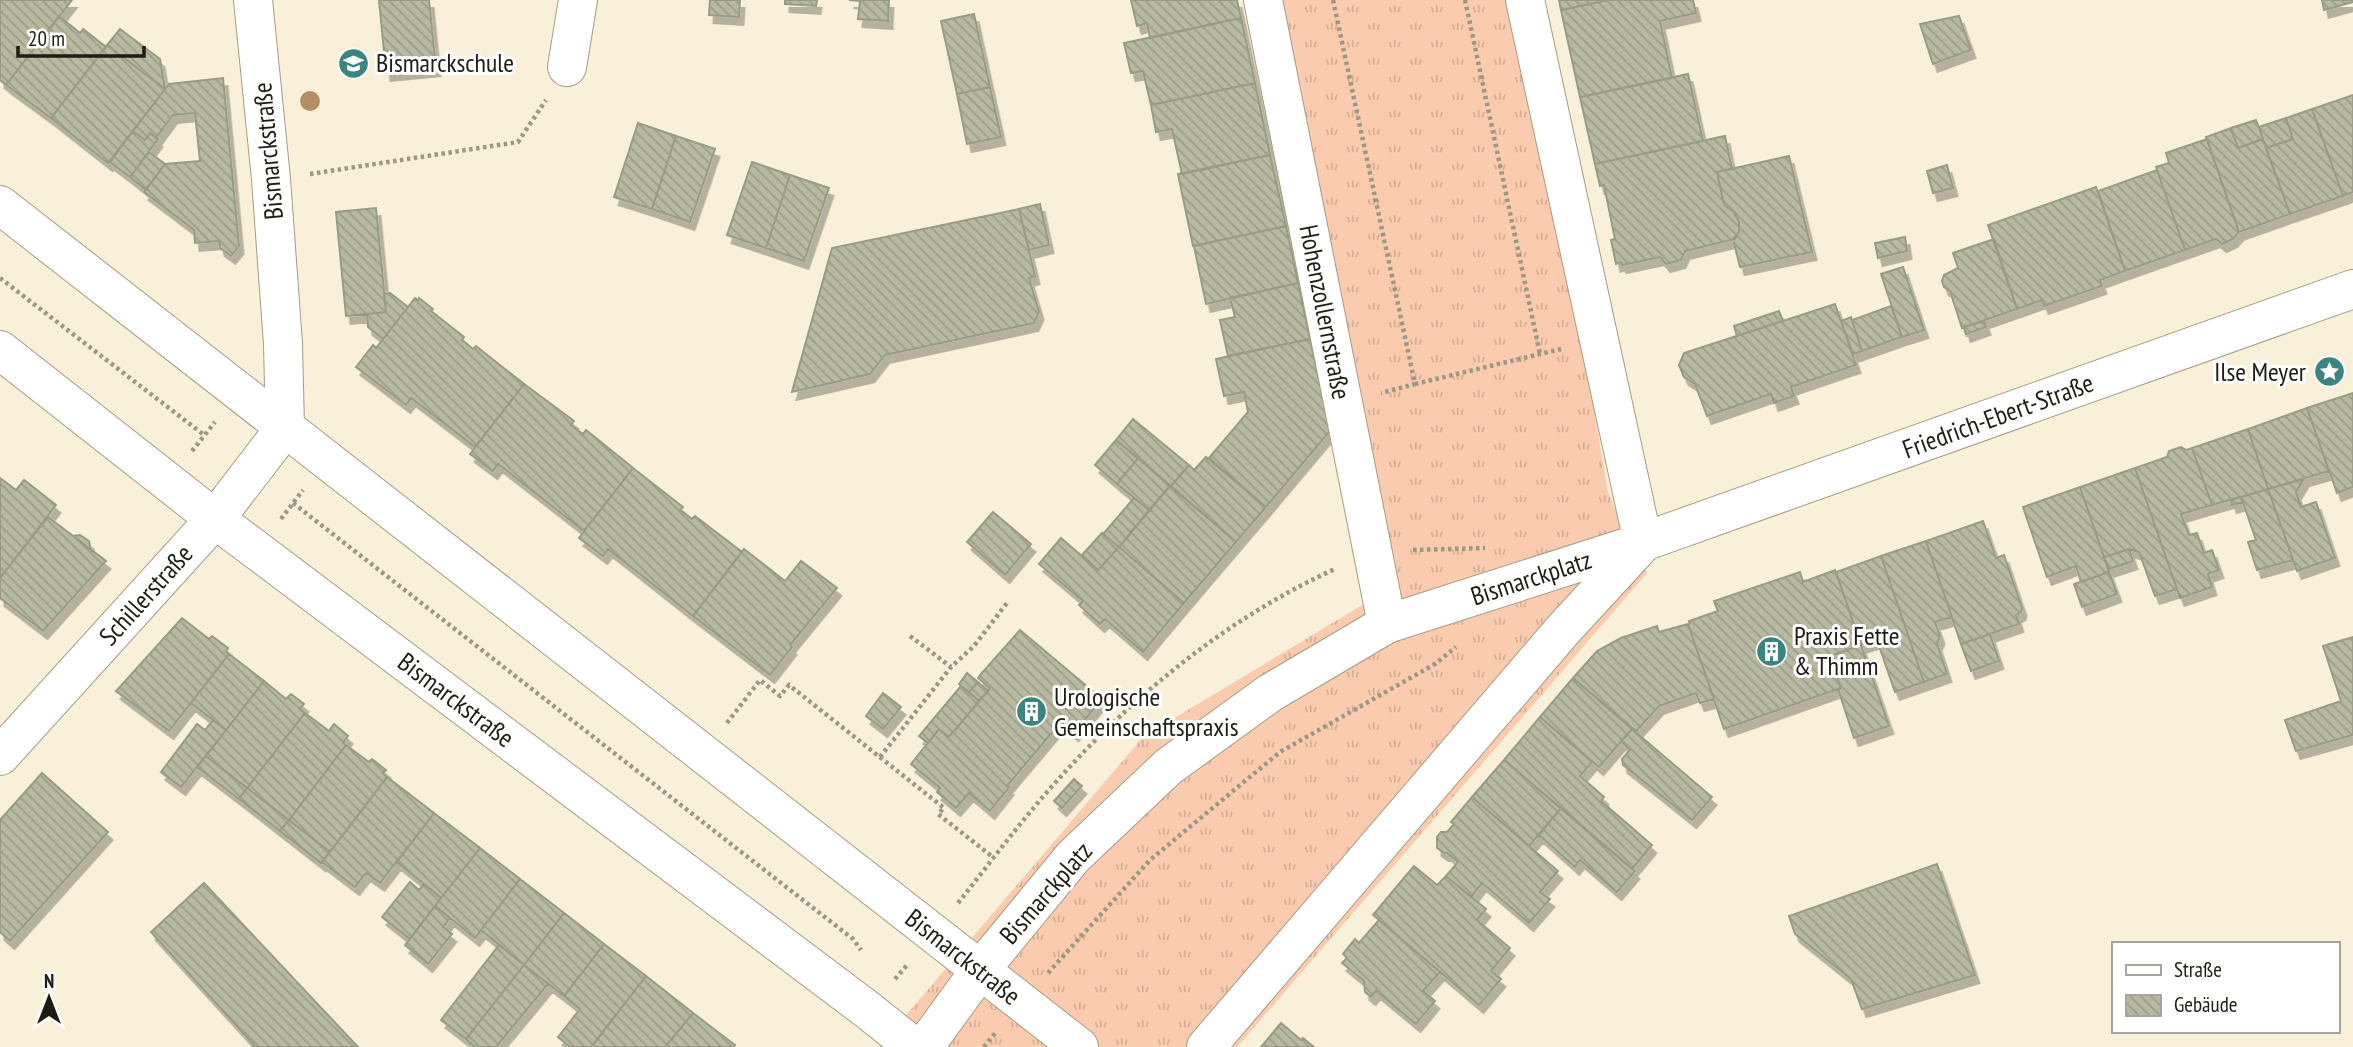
<svg xmlns="http://www.w3.org/2000/svg" width="2353" height="1047" font-family="'PT Sans Narrow',sans-serif">
	<defs>
		<pattern id="grass-tufts" width="24" height="20" patternUnits="userSpaceOnUse" patternTransform="scale(1.75)"><rect width="24" height="20" fill="#facbae"/><path d="M3 7l-1-3M5 7V3M7 7l1-3M15 17l-1-3M17 17v-4M19 17l1-3" fill="none" stroke="#d6ae95"/></pattern>
		<pattern id="building-back-hatch" width="6" height="6" patternUnits="userSpaceOnUse" patternTransform="scale(1.75)"><rect width="6" height="6" fill="#b7b9a1"/><path d="M-1 5l2 2M0 0l6 6M5-1l2 2" fill="none" stroke="#9d9e8a"/></pattern>
		<filter id="shadow"><feDropShadow dx="4.5" dy="8" stdDeviation="0" flood-color="#0004"/></filter>
	</defs>
	<rect width="100%" height="100%" fill="#f8f0d8"/>
	<path fill="url(#grass-tufts)" d="M1245 0H1507L1589 380 1608 493 1647 573 1237 1047H879L1143 737 1374 598Z"/>
	<path fill="url(#building-back-hatch)" stroke="#999c84" stroke-width="2" filter="url(#shadow)" d="M0 0H72L6 85 0 80Z
		M379 0H429L436 68 386 73Z
		M710 0H740L739 17 709 15Z
		M785 0H817L816 6 785 4Z
		M849 0H889L888 21 858 19 860 1Z
		M1131 0H1237L1241 18 1150 38 1147 23 1137 26Z
		M1559 0H1609L1561 10Z
		M1609 0H1693L1696 13 1660 21 1672 78 1580 97 1561 10Z
		M2322 0H2353V2L2324 10Z
		M974 14 990 87 957 94 941 21Z
		M59 16 80 33 83 29 106 47 51 118 6 85Z
		M1959 16 1971 50 1933 64 1920 24Z
		M1241 18 1255 83 1151 105 1143 71 1131 73 1124 43Z
		M120 29 160 59 165 89 107 45Z
		M107 45 165 89 108 163 51 118Z
		M1688 74 1703 141 1595 164 1580 97Z
		M223 78 239 246 231 256 220 248 219 241 195 243 194 230 144 192 165 164 200 161 195 113 173 115 156 138 150 133 145 140 133 131 169 84Z
		M1255 83 1270 155 1182 174 1172 129 1156 132 1151 105Z
		M990 87 1001 137 967 144 957 94Z
		M2353 95V192L2343 196 2312 109Z
		M2312 109 2343 196 2290 214 2266 148 2293 139 2286 118Z
		M2286 118 2293 139 2266 148 2259 127Z
		M2256 120 2263 139 2238 148 2231 128Z
		M638 123 676 136 652 209 614 197Z
		M2231 128 2238 148 2263 139 2290 214 2239 232 2206 137Z
		M133 131 145 140 150 133 158 139 130 177 110 162Z
		M676 136 715 149 690 222 652 209Z
		M1725 136 1732 169 1717 172 1724 205 1734 212 1739 222V232L1735 239 1685 251 1681 260 1666 264 1660 257 1622 265 1621 262 1616 264 1611 240 1615 239 1604 185 1600 186 1595 164Z
		M2207 139 2239 232 2233 239 2222 244 2216 239 2185 250 2156 167 2169 163 2166 153Z
		M149 152 165 164 146 190 130 177Z
		M1270 155 1286 226 1193 246 1178 174Z
		M1789 156 1812 252 1740 267 1733 239 1739 232V222L1734 212 1724 205 1717 172Z
		M752 162 790 175 766 248 727 235Z
		M1947 165 1953 188 1933 193 1927 171Z
		M2157 170 2185 250 2125 271 2098 191Z
		M790 175 829 188 804 261 766 248Z
		M2096 187 2125 271 2100 280 2102 286 2044 306 2042 300 2017 309 1988 225Z
		M1040 204 1049 245 1029 250 1019 209Z
		M376 208 386 312 346 316 336 212Z
		M1019 209 1035 276 1029 278 1039 312 1034 323 885 355 870 374 792 392 832 248Z
		M1286 226 1298 283 1206 304 1194 246Z
		M1905 237 1907 251 1878 258 1875 243Z
		M1994 239 2017 309 1962 328 1950 291 1944 287 1942 281 1944 275 1958 268 1953 253Z
		M1903 267 1924 330 1902 337 1881 274Z
		M1298 283 1310 339 1228 356 1220 320 1235 317 1230 298Z
		M390 293 408 307 383 339 368 327 367 314 386 312 384 294Z
		M415 298 418 300 419 298 433 309 431 311 464 337 462 340 473 349 476 346 524 384 475 447 411 398 406 405 356 367 373 345 376 348Z
		M1835 304 1856 365 1791 387 1794 396 1774 403 1771 394 1707 416 1695 384 1684 377 1679 365 1684 353Z
		M1891 306 1902 337 1862 351 1852 320Z
		M1779 311 1783 321 1737 336 1734 326Z
		M1851 317 1862 351 1853 354 1841 321Z
		M1984 321 1986 327 1966 334 1964 327Z
		M1310 339 1330 431 1266 507 1209 458 1248 412 1244 392 1224 396 1216 359Z
		M524 384 574 421 571 425 583 434 586 430 633 468 584 531 498 464 493 471 470 454Z
		M2353 393V487L2337 493 2307 408Z
		M2307 408 2329 471 2268 489 2248 429Z
		M1133 419 1189 465 1171 486 1116 440Z
		M2248 429 2268 489 2212 505 2192 448Z
		M1116 440 1138 458 1117 484 1095 465Z
		M2181 447 2186 450 2192 448 2212 505 2181 514 2189 535 2197 533 2204 553 2212 550 2219 570 2208 574 2212 587 2180 598 2135 468 2167 457 2169 451Z
		M1206 457 1266 507 1236 542 1171 486 1189 465 1194 470Z
		M1138 458 1170 486 1149 510 1117 484Z
		M633 468 683 507 680 510 692 519 695 516 742 552 693 616 608 549 603 556 579 538Z
		M2135 468 2177 589 2155 596 2139 552 2129 549 2104 557 2080 487Z
		M0 478 16 490 24 480 56 505 0 578Z
		M2304 479 2296 492 2301 507 2316 502 2335 558 2297 571 2268 489Z
		M1170 486 1236 542 1184 603 1119 547Z
		M2080 487 2109 572 2081 582 2076 566 2047 577 2023 507Z
		M2268 489 2293 560 2257 570 2248 542 2256 540 2241 497Z
		M2241 497 2243 502 2232 505 2231 500Z
		M1134 498 1149 510 1119 547 1103 534Z
		M993 512 1031 544 1005 575 967 542Z
		M48 517 106 561 43 631 0 598V578Z
		M1983 521 1996 558 2004 555 2022 608 2021 612 2016 615 2019 624 1961 644 1926 541Z
		M1102 533 1119 547 1098 570 1082 555Z
		M80 535 89 541 91 550 73 536Z
		M1061 538 1098 570 1119 547 1184 603 1143 652 1105 619 1100 624 1079 605 1083 601 1039 564Z
		M1926 541 1952 617 1935 622 1940 636 1937 643 1947 674 1924 682 1881 556Z
		M744 549 785 581 801 561 837 588 790 645 792 647 770 675 693 616Z
		M2129 549 2133 561 2109 569 2104 557Z
		M1881 556 1924 682 1895 692 1877 640 1861 645 1836 572Z
		M1835 570 1861 645 1830 656 1841 688 1724 729 1688 624 1690 623 1689 621 1718 611 1714 601 1800 572 1803 582Z
		M2109 572 2117 594 2082 607 2074 584Z
		M182 618 209 639 212 636 228 648 226 652 229 654 169 731 116 691Z
		M1688 624 1714 699 1700 703 1696 693 1659 706 1636 731 1573 678 1597 651 1621 638 1657 626 1659 632Z
		M1020 630 1102 699 1074 733 1061 722 1007 786 1009 787 990 811 969 793 956 808 937 792 940 788 911 764 939 729 949 737 988 691 990 688 978 678 980 675Z
		M1990 634 1999 661 1971 671 1961 644Z
		M2353 637V735L2296 751 2285 720 2341 701 2323 646Z
		M1861 645 1889 726 1854 738 1838 689 1841 688 1830 656Z
		M229 654 264 681 226 730 191 703Z
		M967 673 978 682 969 692 959 684Z
		M1573 678 1632 729 1599 767 1540 717Z
		M264 681 286 699 291 694 304 704 300 709 305 713 247 788 206 756Z
		M978 682 988 691 979 701 969 692Z
		M961 686 979 701 949 737 939 729 928 743 919 736Z
		M883 693 901 707 883 729 866 716Z
		M305 713 329 731 334 724 348 736 343 743 346 745 289 820 247 788Z
		M1540 717 1592 762 1580 776 1604 797 1601 801 1652 845 1632 869 1504 760Z
		M213 720 226 730 181 787 161 772 197 724 205 730Z
		M1632 729 1712 797 1692 820 1623 765 1622 759 1630 750 1621 741Z
		M346 745 369 762 372 759 386 770 383 773 387 777 330 852 289 820Z
		M206 756 247 788 239 799 197 767Z
		M1504 760 1561 808 1529 846 1472 797Z
		M42 773 108 832 10 941 0 932V820Z
		M387 777 434 813 380 883 366 873 355 887 322 862Z
		M1074 779 1082 786 1062 808 1054 801Z
		M247 788 289 820 280 831 239 799Z
		M1472 797 1558 871 1540 892 1550 899 1529 923 1482 883 1471 897 1446 876 1458 862 1447 853H1444L1437 848V837L1441 832H1447L1454 824 1451 822Z
		M1561 808 1635 871 1617 892 1580 860 1575 867 1539 835Z
		M434 813 480 848 441 898 397 862Z
		M289 820 330 852 321 863 280 831Z
		M480 848 520 879 475 938 435 906Z
		M1937 864 1975 975 1862 1009 1851 979 1795 934 1789 916Z
		M1414 866 1437 885 1446 876 1486 909 1477 920 1510 948 1491 971 1501 979 1479 1005 1373 915Z
		M520 879 564 913 524 965 481 930Z
		M410 882 419 890 424 884 441 898 410 939 382 917Z
		M204 883 358 1047H252L254 1045 151 932Z
		M435 906 450 918 443 927 452 934 428 964 405 945Z
		M564 913 604 944 564 996 524 965Z
		M1379 920 1440 972 1423 991 1435 1001 1416 1024 1376 991 1371 997 1365 992 1364 981 1342 963 1347 958 1343 954 1355 939 1359 943Z
		M604 944 646 976 591 1047H570L558 1037 580 1009 564 996Z
		M499 945 524 965 466 1039 441 1020Z
		M524 965 548 984 496 1047H475L466 1039Z
		M646 976 693 1013 665 1047H595L593 1045Z
		M693 1013 735 1045 734 1047H665Z
		M1281 1023 1301 1040 1303 1038 1314 1047H1261Z"/>
	<g fill="none" stroke-linecap="round" stroke-linejoin="round">
		<defs>
			<path id="minor" d="M1263 0 1387 624
				M1525 0 1643 542
				M567 67 578 0
				M0 205 1079 1047
				M0 350 215 519 869 1011 914 1047
				M0 756 215 519 285 428 283 344 271 179 253 0
				M924 1047 980 970 1073 857 1168 767 1270 693 1387 624 1643 542 2353 289
				M1206 1047 1562 631 1642 544"/>
		</defs>
		<use href="#minor" stroke="#a49c85" stroke-width="40"/>
		<path stroke="#9d9886" stroke-width="4.5" stroke-dasharray="3.5 3.5" stroke-linecap="butt" d="M1333 0 1415 384 1381 393
			M1465 0 1540 354
			M310 174 518 142 546 100
			M0 278 204 435
			M1415 384 1561 349
			M192 451 215 422
			M293 503 853 939 861 950
			M281 519 303 490
			M1413 550 1485 548
			M910 636 951 667
			M727 723 760 680 780 696 789 685 944 808 938 814 994 858
			M880 757 951 667 974 646 1007 603
			M958 903C993 859 1027 813 1065 772 1140 690 1233 615 1335 569
			M1048 973 1150 860 1280 752 1435 664 1456 647
			M895 979 908 964
			M984 1047 996 1032"/>
		<use href="#minor" stroke="#fff" stroke-width="38"/>
	</g>
	<circle fill="#b38e67" cx="310" cy="101" r="10"/>
	<defs>
		<symbol id="school-disc" viewBox="-11 -11 22 22"><circle r="9.5" fill="#3c847f" stroke="#fff"/><path d="M0-5L7-2L0 1L-7-2ZM-4 1L0 2.5L4 1V4Q0 6-4 4Z" fill="#fff"/></symbol>
		<symbol id="sight-disc" viewBox="-11 -11 22 22"><circle r="9.5" fill="#3c847f" stroke="#fff"/><path d="M0-6L1.8-2.2L6-1.7L2.9 1.2L3.7 5.4L0 3.3L-3.7 5.4L-2.9 1.2L-6-1.7L-1.8-2.2Z" fill="#fff"/></symbol>
		<symbol id="building-disc" viewBox="-11 -11 22 22"><circle r="9.5" fill="#3c847f" stroke="#fff"/><path d="M-4-6H4V6H1V3H-1V6H-4ZM-2.5-4.3h1.7v1.8h-1.7ZM.8-4.3h1.7v1.8H.8ZM-2.5-1h1.7V.8h-1.7ZM.8-1h1.7V.8H.8Z" fill="#fff"/></symbol>
	</defs>
	<g fill-rule="evenodd">
		<use href="#school-disc" x="336" y="46" width="35" height="35"/>
		<use href="#sight-disc" x="2312" y="354" width="35" height="35"/>
		<use href="#building-disc" x="1754" y="634" width="35" height="35"/>
		<use href="#building-disc" x="1014" y="694" width="35" height="35"/>
	</g>
	<g text-anchor="middle" stroke-width="6" stroke-linejoin="round" paint-order="stroke">
		<g font-size="26" fill="#1f1c13" stroke="#fff" text-anchor="start">
			<text x="376" y="72">Bismarckschule</text>
			<text x="2306" y="381" text-anchor="end">Ilse Meyer</text>
			<text x="1794" y="645">Praxis Fette<tspan x="1794" dy="30">&amp; Thimm</tspan></text>
			<text x="1054" y="706">Urologische<tspan x="1054" dy="30">Gemeinschaftspraxis</tspan></text>
		</g>
		<g font-size="26" fill="#1f1c13" stroke="#fff">
			<text transform="translate(268 151) rotate(-95)" y="9">Bismarckstraße</text>
			<text transform="translate(1325 312) rotate(79)" y="9">Hohenzollernstraße</text>
			<text transform="translate(1998 416) rotate(-20)" y="9">Friedrich-Ebert-Straße</text>
			<text transform="translate(1531 578) rotate(-18)" y="9">Bismarckplatz</text>
			<text transform="translate(146 595) rotate(-48)" y="9">Schillerstraße</text>
			<text transform="translate(456 700) rotate(37)" y="9">Bismarckstraße</text>
			<text transform="translate(1046 893) rotate(-49)" y="9">Bismarckplatz</text>
			<text transform="translate(963 957) rotate(38)" y="9">Bismarckstraße</text>
		</g>
	</g>
	<rect x="2112" y="942" width="228" height="91" fill="#ffffff" stroke="#a5a4a1" stroke-width="2"/>
	<rect x="2126" y="965" width="35" height="10" fill="#ffffff" stroke="#a5a4a1" stroke-width="2"/>
	<text x="2174" y="977" font-size="21" fill="#1f1c13">Straße</text>
	<rect x="2126" y="995" width="35" height="21" fill="url(#building-back-hatch)" stroke="#a5a4a1" stroke-width="2"/>
	<text x="2174" y="1012" font-size="21" fill="#1f1c13">Gebäude</text>
	<g transform="translate(49 998)" stroke="#ffffff" stroke-width="5" paint-order="stroke">
	<path d="M0-5L12 26L0 18L-12 26Z" fill="#1f1c13"/>
	<text y="-10" font-size="19" font-weight="bold" text-anchor="middle" fill="#1f1c13">N</text>
	</g>
	<path d="M18 46v10h126v-10" fill="none" stroke="#1f1c13" stroke-width="3.5"/>
	<text x="28" y="46" font-size="21" fill="#1f1c13" stroke="#ffffff" stroke-width="5" paint-order="stroke">20 m</text>
</svg>
